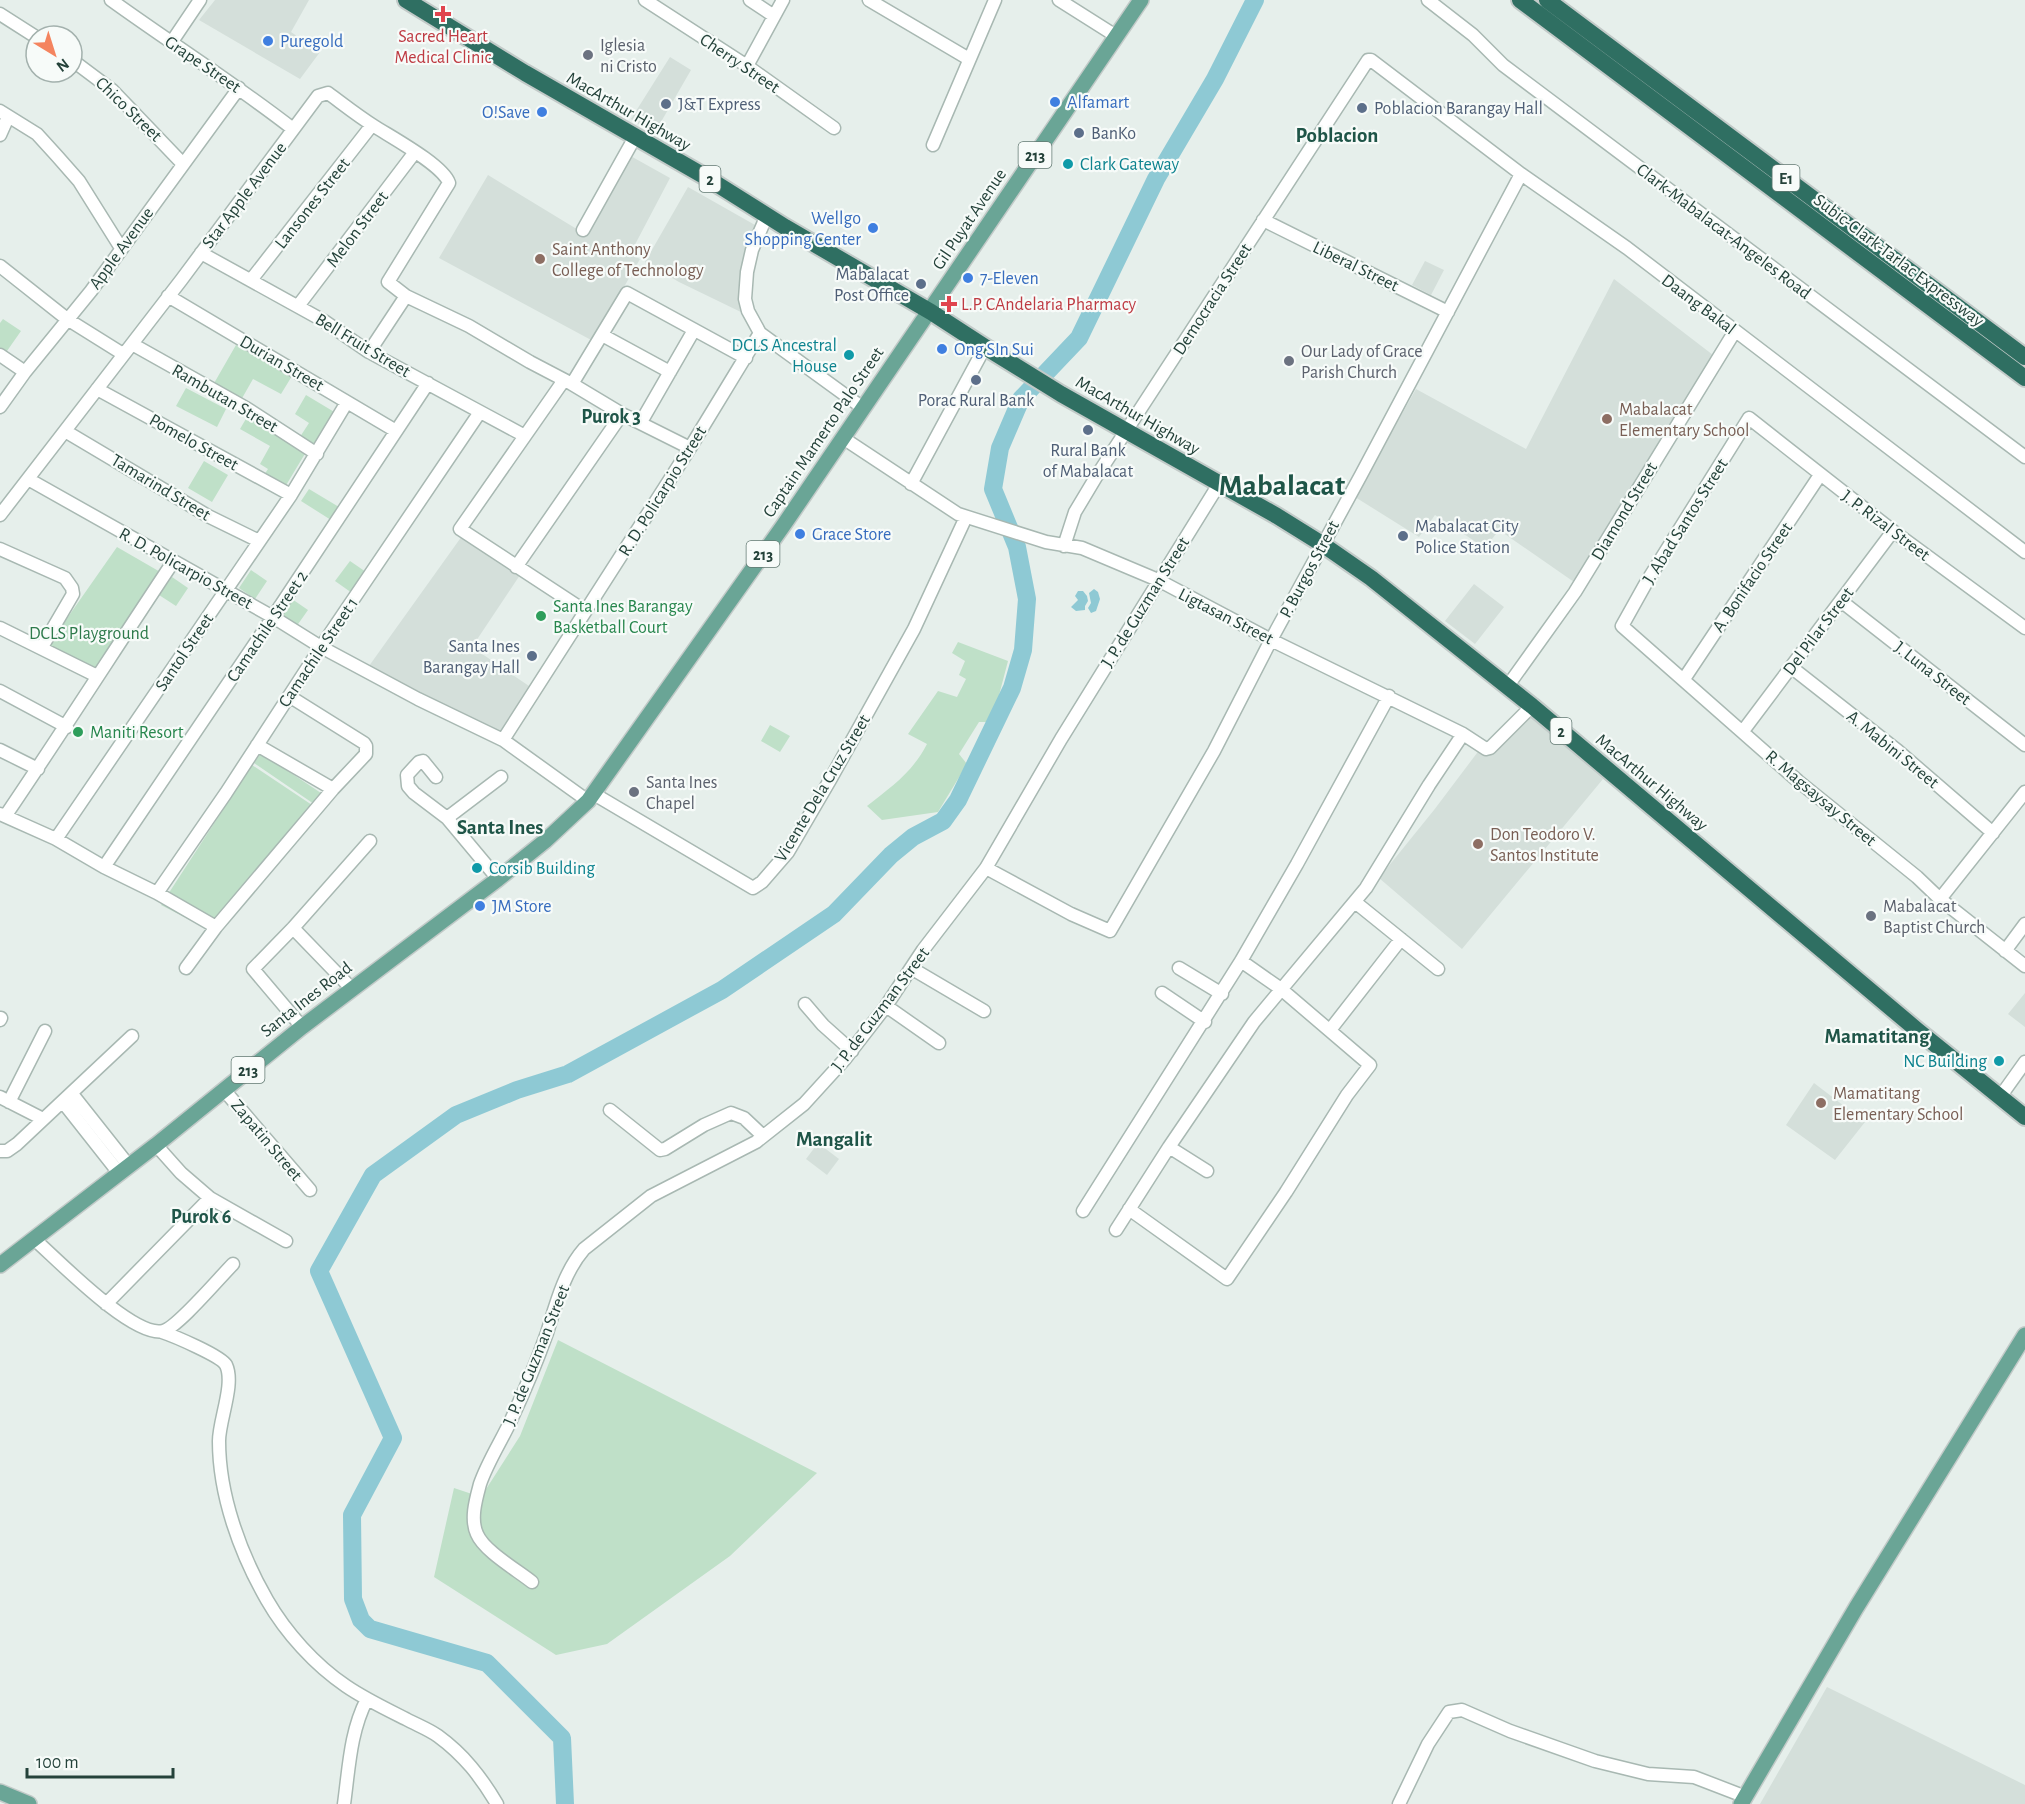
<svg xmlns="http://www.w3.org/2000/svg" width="2025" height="1804" font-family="'Alegreya Sans',sans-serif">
	<rect width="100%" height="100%" fill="#e6efeb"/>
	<path fill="#d4dfda" d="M215 0H309L291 32 320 52 300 79 199 20Z
		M670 57 691 70 654 134 631 119Z
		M627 154 670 178 630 254 640 259 593 341 439 258 488 175 575 228 586 232Z
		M688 187 755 225 746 245 741 283 745 314 679 282 645 262Z
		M1425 261 1444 270 1431 295 1412 285Z
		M1614 279 1713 355 1574 582 1499 530 1485 548 1435 515 1419 537 1355 497 1416 389 1526 449Z
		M462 536 520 575 472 647 529 686 497 737 369 666Z
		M1474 584 1504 607 1475 644 1445 621Z
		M1526 713 1603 779 1462 949 1379 878 1434 810 1480 749Z
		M2025 993V1027L2008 1014Z
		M1814 1083 1865 1122 1835 1160 1786 1125Z
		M818 1143 839 1159 827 1175 806 1159Z
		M1827 1687 2025 1785V1804H1760Z"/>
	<path fill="#bfe0c8" d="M3 319 21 331 0 361V323Z
		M236 345 292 376 281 394 253 379 241 400 213 385Z
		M186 388 226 409 217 427 176 406Z
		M306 395 336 413 314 449 298 440 309 423 295 414Z
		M247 417 306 452 285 487 264 475 268 469 260 464 270 446 240 429Z
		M204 461 228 475 212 502 188 488Z
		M309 489 339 507 331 520 301 501Z
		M117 547 162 573 92 679 42 654Z
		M350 561 366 572 352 593 335 581Z
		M251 570 267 581 255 599 239 588Z
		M172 577 188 588 176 606 159 595Z
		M292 599 308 610 296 627 280 616Z
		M958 642 1008 661 992 722H979L959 754 967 764 938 812 882 820 867 806C891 787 912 773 927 744L908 734 938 691 957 697 966 679 959 675 965 661 952 653Z
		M770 725 790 736 780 752 761 741Z
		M261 753 321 793 314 804 254 763Z
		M252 765 315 807 211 931 161 905Z
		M558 1340 817 1473 730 1556 607 1644 556 1655 434 1577 454 1488 481 1497 520 1436Z"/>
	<path fill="#8ec9d4" d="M1094 589 1098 592 1100 599 1096 611 1091 613 1088 608 1091 603 1089 593Z
		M1078 591H1083L1087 596 1088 601 1085 606V610L1076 611 1071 607 1078 600 1075 596Z"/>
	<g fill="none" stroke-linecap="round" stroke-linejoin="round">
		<path stroke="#8ec9d4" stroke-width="18" d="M565 1804 562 1738 487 1663 370 1629 361 1620 353 1599 352 1515 393 1438 319 1271 373 1175 456 1115 517 1090 568 1074 722 990 834 914 891 855 913 837 943 821 958 800 1012 688 1023 650 1027 599 1017 547 993 489 1000 448 1021 399 1079 338 1156 179 1215 79 1255 0"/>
		<defs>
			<path id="minor" d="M111 0C172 44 234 83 293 129
				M645 0 747 66 834 128
				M750 0 774 16
				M869 0 969 59
				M1059 0 1116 36
				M1428 0 1473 35 1503 65 2025 457
				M0 14 36 37
				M171 43 200 0
				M72 60 112 90 182 163
				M747 66 783 0
				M0 111 37 134 57 156 79 181 121 248
				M0 135 8 117
				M933 145 995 0
				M767 215 752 250 747 272 745 299 748 311 760 333 863 408
				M1263 220 1448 312
				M583 230 635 137
				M201 253 324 321 369 352 525 436
				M0 266 67 319 123 354
				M251 280 372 125
				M168 296 396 431
				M298 306 415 152
				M602 335 670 372
				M132 344 246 408 317 454
				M369 352 406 296
				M0 355 25 372
				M564 380 460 529 585 611
				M572 384 627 293 746 358
				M97 389 291 495
				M0 407 25 372 91 291 239 88
				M641 422 694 330
				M65 431 208 516 259 541
				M843 438 958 514 1046 542 1082 548 1158 580 1271 640 1463 734 1486 749 1490 748 1532 706
				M28 479 273 617 321 647 418 699 503 740 588 801
				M911 484 985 347
				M0 515 182 279 318 96 328 93C343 104 358 116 374 126 391 137 443 165 449 183L388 282 406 296 469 326 530 362 572 384 622 414 690 448
				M1064 546 1075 512 1096 477 1368 60H1371L1521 174 1627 248 2025 552
				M0 549 65 578 72 588 73 594 42 647
				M516 567 622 414
				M1841 601 2025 745
				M0 628 97 676
				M2025 628 1893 531 1749 418 1646 583 1622 626 1798 781 1917 877 1940 899 2025 966
				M1791 667 1898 751 1993 833
				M1684 679 1820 475
				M1507 687 1575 592 1735 331
				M0 691 67 727
				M1743 731 1893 531
				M503 740 690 448 760 333
				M257 745 333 789
				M0 750 38 769
				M436 777 423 761 419 762 407 775 408 786 414 793 447 818 498 879
				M594 794 753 888 762 882 788 852 830 780 914 629 966 517
				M0 814 56 839 104 867 157 893 216 927
				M6 815C63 731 117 646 173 562
				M447 818 501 777
				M56 839 291 495 347 402
				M104 867 273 617 428 383
				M986 868 1071 914 1110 931 1214 751 1271 640 1361 475 1521 174
				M157 893 226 793 321 647 480 412
				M1940 899 2025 792
				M1355 902 1438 969
				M293 928 351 988
				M2005 951 2025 924
				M186 968 216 927 333 789 366 754V746L364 743 289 696
				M911 968 984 1011
				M1179 968 1222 994
				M1162 993 1205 1022
				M805 1004 823 1025 852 1051
				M886 1006 939 1043
				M0 1020 1 1018
				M302 1027 253 969 293 928 370 841
				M1330 1030 1401 939
				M224 1090 310 1190
				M72 1094 129 1166
				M0 1097 43 1119
				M2000 1097 2025 1062
				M9 1102 45 1031
				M63 1102 119 1173
				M610 1110 660 1150 665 1149 704 1125 731 1113 744 1118 763 1136
				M156 1145 181 1173 210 1198 286 1241
				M1169 1147 1207 1171
				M0 1151H7L17 1144 132 1036
				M1129 1209 1227 1279 1286 1192 1347 1095 1370 1065 1281 989 1241 961
				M1083 1211 1241 961 1297 864 1389 696
				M1116 1230 1169 1147 1254 1022 1366 888 1429 785 1463 734
				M34 1239C57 1259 133 1338 163 1331 177 1328 220 1277 233 1264
				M106 1304 210 1198
				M162 1332C174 1336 221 1356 226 1365 235 1384 219 1420 219 1441 219 1495 240 1553 267 1600 286 1633 315 1665 346 1686 365 1699 386 1709 406 1719 417 1725 428 1729 438 1736 464 1755 481 1777 497 1804
				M532 1582C517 1570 484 1551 477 1534 470 1519 476 1499 480 1484 488 1461 502 1440 512 1418 525 1390 537 1361 547 1333 556 1304 564 1272 584 1249L651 1196 756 1142 804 1104 845 1059 886 1006 923 950 986 868 1061 739 1219 484
				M344 1804C349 1768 350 1732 367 1699
				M1399 1804 1428 1744 1449 1712 1462 1710 1510 1731 1595 1761 1648 1774 1694 1777 1746 1797"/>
			<path id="major" d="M0 1265 156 1145 302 1027 498 879 545 841 588 801 783 526 1141 0
				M0 1792 29 1804
				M1741 1804 1856 1608 2025 1335"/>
			<path id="highway" d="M406 0 525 73 704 176 785 227 931 312 985 347 1061 394 1277 516 1322 544 1371 578 1532 706 1917 1030 2025 1117
				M1520 0 2025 378
				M1547 0 2025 357"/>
		</defs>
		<use href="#minor" stroke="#a8b8b2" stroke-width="15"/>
		<use href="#major" stroke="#c2cac8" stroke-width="18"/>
		<use href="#highway" stroke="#c2cac8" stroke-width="20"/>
		<use href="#minor" stroke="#fff" stroke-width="12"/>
		<use href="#major" stroke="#6aa596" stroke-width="15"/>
		<use href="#highway" stroke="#2f6f62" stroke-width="16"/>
	</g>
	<g fill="#e0444e" stroke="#f7fbf9" stroke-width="2">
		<path d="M440 5h6v6h6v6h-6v6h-6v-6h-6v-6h6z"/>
		<path d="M946 295h6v6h6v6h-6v6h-6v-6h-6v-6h6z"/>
	</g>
	<g fill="#3f7fe0" stroke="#f7fbf9" stroke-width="2">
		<circle cx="268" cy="41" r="6"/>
		<circle cx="1055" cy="102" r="6"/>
		<circle cx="542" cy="112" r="6"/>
		<circle cx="873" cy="228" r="6"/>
		<circle cx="968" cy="278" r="6"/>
		<circle cx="942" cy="349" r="6"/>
		<circle cx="800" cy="534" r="6"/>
		<circle cx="480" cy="906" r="6"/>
	</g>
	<g fill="#6b7280" stroke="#f7fbf9" stroke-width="2">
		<circle cx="588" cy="55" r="6"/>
		<circle cx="1289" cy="361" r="6"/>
		<circle cx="634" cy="792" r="6"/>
		<circle cx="1871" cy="916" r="6"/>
	</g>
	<g fill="#5c6f8a" stroke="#f7fbf9" stroke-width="2">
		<circle cx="666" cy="104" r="6"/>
		<circle cx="1362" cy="108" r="6"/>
		<circle cx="1079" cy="133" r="6"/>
		<circle cx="921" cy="284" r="6"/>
		<circle cx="976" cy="380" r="6"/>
		<circle cx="1088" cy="430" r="6"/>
		<circle cx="1403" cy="536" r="6"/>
		<circle cx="532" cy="656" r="6"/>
	</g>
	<g fill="#0f9aa8" stroke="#f7fbf9" stroke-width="2">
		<circle cx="1068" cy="164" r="6"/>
		<circle cx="849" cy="355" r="6"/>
		<circle cx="477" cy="868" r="6"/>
		<circle cx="1999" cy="1061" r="6"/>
	</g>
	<g fill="#8d6e63" stroke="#f7fbf9" stroke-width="2">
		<circle cx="540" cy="259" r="6"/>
		<circle cx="1607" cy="419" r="6"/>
		<circle cx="1478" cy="844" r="6"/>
		<circle cx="1821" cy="1103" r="6"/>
	</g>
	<g fill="#2e9e5b" stroke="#f7fbf9" stroke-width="2">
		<circle cx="541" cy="616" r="6"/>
		<circle cx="78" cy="732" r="6"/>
	</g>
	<g text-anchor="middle" stroke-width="4.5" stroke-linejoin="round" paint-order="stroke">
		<g fill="#f7fbf9" stroke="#637a73" stroke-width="1.5">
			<rect x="1018.5" y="142" width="33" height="26" rx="4.5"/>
			<rect x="1772.5" y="165" width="27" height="26" rx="4.5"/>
			<rect x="699.5" y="166" width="21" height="26" rx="4.5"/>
			<rect x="746.5" y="541" width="33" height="26" rx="4.5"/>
			<rect x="1550.5" y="718" width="21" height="26" rx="4.5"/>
			<rect x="231.5" y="1057" width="33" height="26" rx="4.5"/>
		</g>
		<g font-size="16" font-weight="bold" fill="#24423a">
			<text x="1035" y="161">213</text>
			<text x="1786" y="184">E1</text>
			<text x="710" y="185">2</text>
			<text x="763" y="560">213</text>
			<text x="1561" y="737">2</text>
			<text x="248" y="1076">213</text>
		</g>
		<g font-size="18" fill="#be3a42" stroke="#f7fbf9">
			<text x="443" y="42">Sacred Heart<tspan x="443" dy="21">Medical Clinic</tspan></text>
			<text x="961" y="310" text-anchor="start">L.P. CAndelaria Pharmacy</text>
		</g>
		<g font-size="18" fill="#366cbe" stroke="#f7fbf9" text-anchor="start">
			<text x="280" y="47">Puregold</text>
			<text x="1067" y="108">Alfamart</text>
			<text x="530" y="118" text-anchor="end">O!Save</text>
			<text x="861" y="224" text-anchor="end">Wellgo<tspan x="861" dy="21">Shopping Center</tspan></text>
			<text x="980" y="284">7-Eleven</text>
			<text x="954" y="355">Ong SIn Sui</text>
			<text x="812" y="540">Grace Store</text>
			<text x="492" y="912">JM Store</text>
		</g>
		<g font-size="18" fill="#5b616d" stroke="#f7fbf9" text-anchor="start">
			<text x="600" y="51">Iglesia<tspan x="600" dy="21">ni Cristo</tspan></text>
			<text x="1301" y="357">Our Lady of Grace<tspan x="1301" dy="21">Parish Church</tspan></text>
			<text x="646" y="788">Santa Ines<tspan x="646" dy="21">Chapel</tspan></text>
			<text x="1883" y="912">Mabalacat<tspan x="1883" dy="21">Baptist Church</tspan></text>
		</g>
		<g font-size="18" fill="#24423a" stroke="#f7fbf9">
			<text transform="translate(740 63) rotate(34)" y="6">Cherry Street</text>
			<text transform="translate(203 64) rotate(34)" y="6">Grape Street</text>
			<text transform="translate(129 109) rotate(44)" y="6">Chico Street</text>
			<text transform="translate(629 111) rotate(30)" y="6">MacArthur Highway</text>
			<text transform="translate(244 195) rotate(-53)" y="6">Star Apple Avenue</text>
			<text transform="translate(312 203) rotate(-52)" y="6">Lansones Street</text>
			<text transform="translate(969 219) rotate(-56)" y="6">Gil Puyat Avenue</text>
			<text transform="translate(357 229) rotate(-53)" y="6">Melon Street</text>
			<text transform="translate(1724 231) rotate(37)" y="6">Clark-Mabalacat-Angeles Road</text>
			<text transform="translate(121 248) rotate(-54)" y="6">Apple Avenue</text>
			<text transform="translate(1899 260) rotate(37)" y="6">Subic-Clark-Tarlac Expressway</text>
			<text transform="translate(1356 266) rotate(26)" y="6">Liberal Street</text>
			<text transform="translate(1212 299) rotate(-57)" y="6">Democracia Street</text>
			<text transform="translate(1699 304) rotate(37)" y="6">Daang Bakal</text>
			<text transform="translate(363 345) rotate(31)" y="6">Bell Fruit Street</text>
			<text transform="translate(282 363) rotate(30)" y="6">Durian Street</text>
			<text transform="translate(225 398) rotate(30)" y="6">Rambutan Street</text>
			<text transform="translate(1138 415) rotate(30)" y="6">MacArthur Highway</text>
			<text transform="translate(823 432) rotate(-56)" y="6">Captain Mamerto Palo Street</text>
			<text transform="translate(194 442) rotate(29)" y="6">Pomelo Street</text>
			<text transform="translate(161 487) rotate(31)" y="6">Tamarind Street</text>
			<text transform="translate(662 491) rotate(-58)" y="6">R. D. Policarpio Street</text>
			<text transform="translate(1624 511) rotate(-59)" y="6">Diamond Street</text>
			<text transform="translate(1685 521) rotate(-58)" y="6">J. Abad Santos Street</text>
			<text transform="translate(1886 525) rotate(37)" y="6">J. P. Rizal Street</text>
			<text transform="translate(186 568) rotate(29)" y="6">R. D. Policarpio Street</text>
			<text transform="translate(1309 569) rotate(-62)" y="6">P. Burgos Street</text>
			<text transform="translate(1752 577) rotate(-56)" y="6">A. Bonifacio Street</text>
			<text transform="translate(1145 602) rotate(-58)" y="6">J. P. de Guzman Street</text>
			<text transform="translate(1226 616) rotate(27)" y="6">Ligtasan Street</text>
			<text transform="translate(267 626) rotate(-56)" y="6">Camachile Street 2</text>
			<text transform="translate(1818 631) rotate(-53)" y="6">Del Pilar Street</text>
			<text transform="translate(184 652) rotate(-56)" y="6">Santol Street</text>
			<text transform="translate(318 652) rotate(-56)" y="6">Camachile Street 1</text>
			<text transform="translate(1933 673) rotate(38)" y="6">J. Luna Street</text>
			<text transform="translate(1893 749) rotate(39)" y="6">A. Mabini Street</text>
			<text transform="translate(1652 782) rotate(40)" y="6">MacArthur Highway</text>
			<text transform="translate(822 788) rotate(-59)" y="6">Vicente Dela Cruz Street</text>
			<text transform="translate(1821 798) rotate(40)" y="6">R. Magsaysay Street</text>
			<text transform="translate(306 999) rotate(-38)" y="6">Santa Ines Road</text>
			<text transform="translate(880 1009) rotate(-53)" y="6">J. P. de Guzman Street</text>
			<text transform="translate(267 1140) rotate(50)" y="6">Zapatin Street</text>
			<text transform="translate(536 1355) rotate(-68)" y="6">J. P. de Guzman Street</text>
		</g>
		<g font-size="18" fill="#4e5e75" stroke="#f7fbf9" text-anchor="start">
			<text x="678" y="110">J&amp;T Express</text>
			<text x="1374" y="114">Poblacion Barangay Hall</text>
			<text x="1091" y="139">BanKo</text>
			<text x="909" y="280" text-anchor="end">Mabalacat<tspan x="909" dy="21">Post Office</tspan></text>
			<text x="976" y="406" text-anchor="middle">Porac Rural Bank</text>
			<text x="1088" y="456" text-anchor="middle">Rural Bank<tspan x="1088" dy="21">of Mabalacat</tspan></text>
			<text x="1415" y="532">Mabalacat City<tspan x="1415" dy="21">Police Station</tspan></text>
			<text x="520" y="652" text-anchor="end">Santa Ines<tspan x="520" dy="21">Barangay Hall</tspan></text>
		</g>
		<g font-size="18" fill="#0d838f" stroke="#f7fbf9" text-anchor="start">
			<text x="1080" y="170">Clark Gateway</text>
			<text x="837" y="351" text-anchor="end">DCLS Ancestral<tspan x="837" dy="21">House</tspan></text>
			<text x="489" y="874">Corsib Building</text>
			<text x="1987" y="1067" text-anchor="end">NC Building</text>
		</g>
		<g font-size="18" fill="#785e54" stroke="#f7fbf9" text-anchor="start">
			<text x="552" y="255">Saint Anthony<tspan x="552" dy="21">College of Technology</tspan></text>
			<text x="1619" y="415">Mabalacat<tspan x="1619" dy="21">Elementary School</tspan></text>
			<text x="1490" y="840">Don Teodoro V.<tspan x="1490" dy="21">Santos Institute</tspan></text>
			<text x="1833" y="1099">Mamatitang<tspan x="1833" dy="21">Elementary School</tspan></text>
		</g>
		<g font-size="18" fill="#27864d" stroke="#f7fbf9" text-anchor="start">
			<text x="553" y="612">Santa Ines Barangay<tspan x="553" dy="21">Basketball Court</tspan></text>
			<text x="90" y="738">Maniti Resort</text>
		</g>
		<g font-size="18" fill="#2d7a4b" stroke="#f7fbf9">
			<text x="89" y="639">DCLS Playground</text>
		</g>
		<g font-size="20" font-weight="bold" fill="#1f5548" stroke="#f7fbf9">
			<text x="611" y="423">Purok 3</text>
			<text x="201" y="1223">Purok 6</text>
		</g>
		<g font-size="21" font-weight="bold" fill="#1f5548" stroke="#f7fbf9">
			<text x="1337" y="142">Poblacion</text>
			<text x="500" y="834">Santa Ines</text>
			<text x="1877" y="1043">Mamatitang</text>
			<text x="834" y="1146">Mangalit</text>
		</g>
		<g font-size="30" font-weight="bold" fill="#1f5548" stroke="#f7fbf9">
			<text x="1282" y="495">Mabalacat</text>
		</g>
	</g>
	<g transform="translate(54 54) rotate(142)"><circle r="28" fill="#f7fbf9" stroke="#a3b1ad" stroke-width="1.5"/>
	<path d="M0-4.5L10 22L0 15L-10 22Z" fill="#f4845f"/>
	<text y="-9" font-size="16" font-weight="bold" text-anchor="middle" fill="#24423a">N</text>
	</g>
	<path d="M27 1768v9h146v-9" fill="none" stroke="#24423a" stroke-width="3"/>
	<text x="36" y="1768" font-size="18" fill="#24423a" stroke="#f7fbf9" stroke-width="4.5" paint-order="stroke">100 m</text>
</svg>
